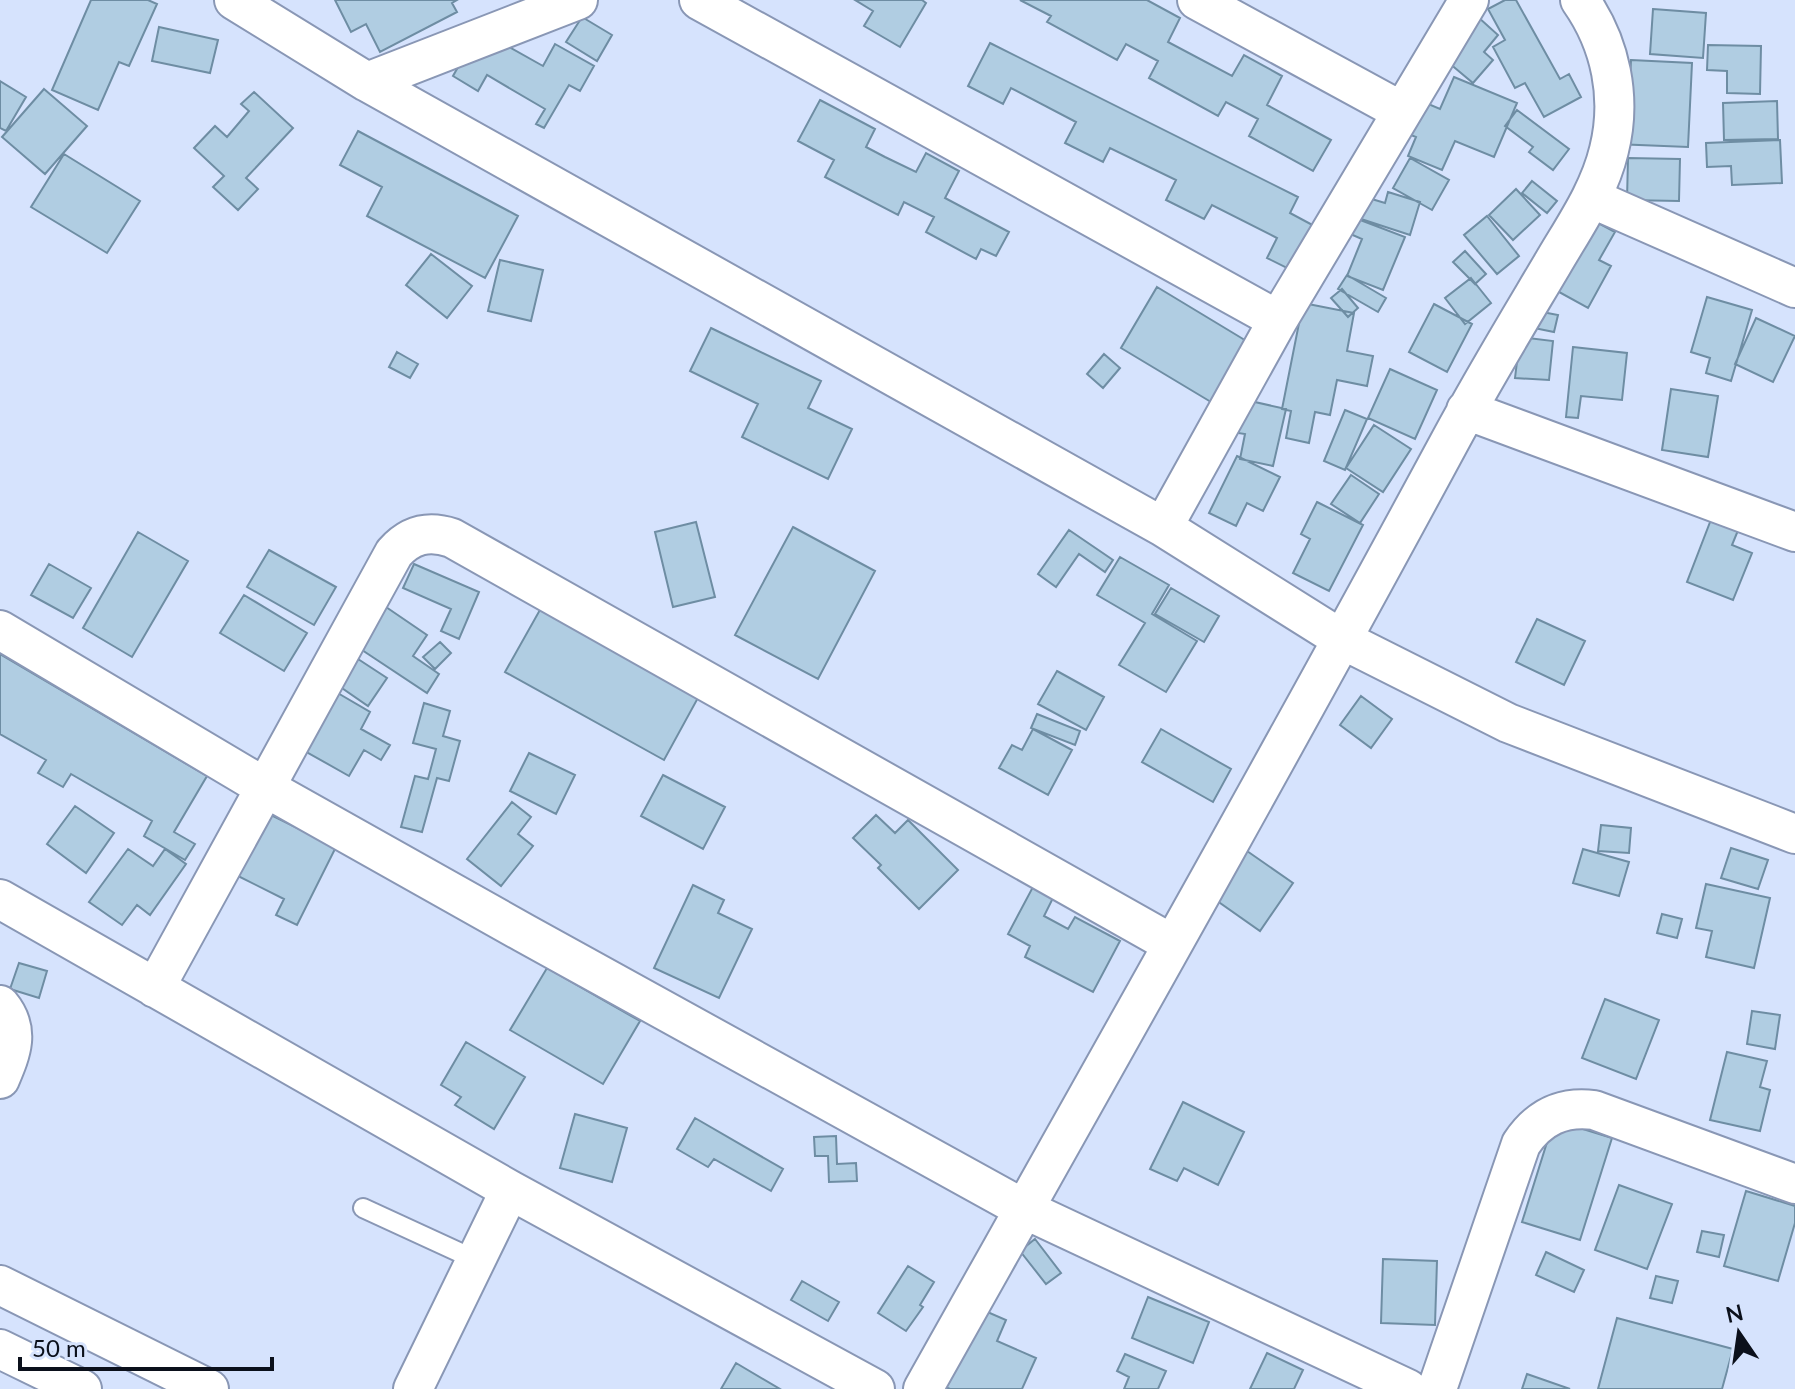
<svg xmlns="http://www.w3.org/2000/svg" width="1795" height="1389" font-family="Lato,sans-serif">
	<rect width="100%" height="100%" fill="#d6e3fd"/>
	<path fill="#b0cde2" stroke="#6e8da3" stroke-width="2" d="M91 0H148L157 4 129 66 119 62 98 110 52 90Z
		M335 0H457L452 3 457 12 380 52 366 24 351 32Z
		M855 0H922L926 3 900 47 864 26 873 11Z
		M1020 0H1147L1180 18 1168 42 1232 76 1244 55 1282 76 1267 105 1331 140 1313 171 1249 136 1258 119 1226 102 1218 116 1149 78 1158 61 1126 44 1117 60 1047 22 1051 16Z
		M1505 0H1516L1560 79 1569 74 1581 97 1544 117 1525 83 1515 88 1493 47 1505 40 1488 9Z
		M1653 9 1706 13 1703 58 1650 54Z
		M582 17 612 35 597 61 566 42Z
		M1478 17 1498 35 1484 52 1493 60 1473 83 1443 58Z
		M159 27 218 40 210 73 152 61Z
		M479 30 543 66 555 44 594 66 580 91 569 85 544 128 536 124 545 109 487 75 478 91 453 76Z
		M990 43 1298 197 1290 213 1318 228 1295 272 1267 258 1277 238 1212 205 1204 219 1166 200 1176 180 1110 148 1103 162 1065 143 1076 122 1011 88 1003 104 968 86Z
		M1708 45 1761 46 1760 94 1727 93V71L1707 70Z
		M1631 60 1692 63 1688 147 1615 144 1629 100Z
		M1454 77 1517 103 1494 157 1455 141 1442 170 1408 156 1416 137 1406 133 1419 100 1440 109Z
		M0 81 26 97 6 131 0 128Z
		M44 89 87 126 45 174 2 137Z
		M254 92 293 128 246 178 258 189 238 210 213 187 224 176 194 148 215 126 227 137 249 111 241 104Z
		M820 100 875 129 866 147 885 157 916 172 926 153 959 171 945 198 1009 232 996 256 981 249 976 259 926 232 934 217 904 202 898 215 825 177 834 160 798 141Z
		M1777 101 1778 139 1724 140 1723 103Z
		M1517 110 1569 149 1553 170 1529 152 1533 147 1505 126Z
		M358 131 518 216 485 278 367 216 382 187 340 165Z
		M1780 140 1782 183 1732 185 1731 166 1707 167 1706 143Z
		M64 154 140 201 107 253 31 207Z
		M1410 158 1449 180 1432 210 1393 188Z
		M1628 158 1680 159 1679 201 1627 200Z
		M1532 181 1557 201 1547 213 1522 193Z
		M1516 189 1540 215 1513 240 1489 215Z
		M1388 192 1420 202 1410 235 1358 218 1365 197 1385 203Z
		M1487 216 1519 256 1497 274 1464 235Z
		M1355 218 1405 237 1383 290 1347 276 1362 239 1348 233Z
		M1589 218 1615 232 1599 260 1611 266 1588 308 1550 287Z
		M1465 251 1486 274 1475 284 1453 262Z
		M431 254 472 286 447 318 406 285Z
		M500 260 543 270 531 321 488 311Z
		M1347 275 1386 298 1378 312 1338 289Z
		M1471 278 1491 303 1465 324 1445 298Z
		M1157 287 1253 345 1216 405 1121 348Z
		M1342 289 1358 308 1348 317 1331 298Z
		M1707 297 1752 310 1731 381 1706 373 1710 358 1691 352Z
		M1303 303 1354 313 1347 351 1373 356 1367 386 1337 380 1330 415 1315 412 1309 443 1286 438 1291 411 1282 409Z
		M1434 304 1472 324 1447 372 1409 352Z
		M1537 311 1558 315 1554 332 1534 328Z
		M1756 318 1795 336 1773 382 1735 364Z
		M711 328 821 381 808 408 852 429 828 479 742 437 758 404 690 371Z
		M1520 337 1553 341 1549 380 1515 378Z
		M1573 347 1627 353 1622 400 1581 396 1578 418 1566 417Z
		M397 352 418 364 410 378 389 367Z
		M1104 354 1120 368 1103 388 1087 374Z
		M1390 369 1437 390 1415 439 1368 418Z
		M1671 389 1718 396 1708 457 1662 450Z
		M1246 400 1286 409 1273 466 1240 459 1245 434 1238 433Z
		M1345 410 1367 419 1345 470 1324 461Z
		M1374 425 1411 449 1383 492 1346 468Z
		M1237 456 1280 477 1263 511 1247 503 1236 526 1209 513Z
		M1351 475 1379 494 1360 523 1331 504Z
		M1317 502 1363 525 1329 591 1293 573 1310 539 1301 534Z
		M1712 517 1739 528 1732 545 1752 553 1733 600 1687 582Z
		M696 522 715 597 673 607 655 532Z
		M793 527 875 571 818 679 735 635Z
		M1069 530 1113 560 1105 572 1079 554 1056 587 1038 574Z
		M138 532 188 561 132 657 83 628Z
		M269 550 336 587 314 625 247 587Z
		M1120 557 1169 585 1152 614 1197 641 1166 692 1119 665 1145 623 1097 595Z
		M49 564 91 588 73 618 31 595Z
		M414 564 479 592 459 639 441 631 451 609 403 588Z
		M1171 588 1219 616 1204 642 1155 614Z
		M244 595 307 633 284 671 220 633Z
		M386 607 427 635 413 656 439 674 427 693 359 648Z
		M541 608 699 696 664 760 505 672Z
		M1537 619 1585 641 1564 685 1516 662Z
		M440 642 451 653 435 669 423 657Z
		M0 654 207 776 174 832 195 844 185 860 144 836 152 821 71 774 63 787 38 773 46 760 0 734Z
		M358 659 387 678 368 706 339 686Z
		M1057 671 1104 697 1086 730 1038 704Z
		M336 692 370 712 361 729 390 745 381 760 364 750 349 776 303 750Z
		M1361 696 1392 719 1371 748 1340 725Z
		M424 703 450 711 443 736 460 741 449 781 437 778 422 832 401 827 415 776 428 779 436 749 413 743Z
		M1037 714 1080 731 1075 745 1031 728Z
		M1033 729 1072 750 1048 795 999 768 1012 745 1022 750Z
		M1161 729 1231 769 1213 802 1142 762Z
		M529 753 575 775 556 814 510 791Z
		M663 775 725 807 703 849 641 816Z
		M512 802 531 817 518 834 533 846 501 886 467 859Z
		M75 806 114 833 86 873 47 844Z
		M269 814 336 847 297 925 276 915 284 899 238 876Z
		M876 815 895 833 908 820 958 870 919 909 878 868 881 865 853 838Z
		M1601 825 1631 828 1629 853 1598 851Z
		M1731 848 1768 860 1758 889 1721 878Z
		M128 849 153 866 165 849 186 864 150 915 137 905 122 925 89 902Z
		M1583 849 1629 862 1619 896 1573 883Z
		M1247 851 1293 883 1260 931 1213 898Z
		M1706 884 1770 898 1754 968 1706 957 1712 931 1696 928Z
		M693 885 724 900 718 913 752 929 719 998 654 968Z
		M1034 885 1054 896 1044 916 1068 929 1075 917 1120 941 1093 992 1025 957 1030 946 1008 934Z
		M1662 914 1682 919 1677 938 1657 933Z
		M19 963 47 971 39 998 10 989Z
		M547 968 640 1021 603 1084 510 1030Z
		M1605 999 1659 1020 1636 1079 1582 1058Z
		M1752 1011 1780 1015 1775 1049 1747 1044Z
		M466 1042 525 1077 494 1129 455 1105 461 1097 441 1085Z
		M1727 1052 1767 1061 1760 1087 1770 1090 1760 1131 1710 1120Z
		M1183 1102 1244 1132 1218 1185 1184 1168 1177 1181 1150 1169Z
		M575 1114 627 1128 612 1182 560 1168Z
		M695 1118 783 1169 771 1191 714 1159 708 1167 677 1149Z
		M1554 1120 1612 1138 1580 1240 1522 1222Z
		M836 1136 837 1164 856 1163 857 1181 829 1182 828 1156H815L814 1137Z
		M1619 1185 1672 1204 1647 1269 1595 1250Z
		M1746 1191 1795 1206V1223L1778 1281 1724 1266Z
		M1702 1231 1724 1235 1719 1257 1697 1252Z
		M1035 1239 1061 1273 1046 1284 1020 1251Z
		M1546 1252 1584 1270 1574 1292 1536 1275Z
		M1383 1259 1437 1261 1435 1325 1381 1323Z
		M908 1266 934 1282 920 1305 923 1307 906 1331 878 1313Z
		M1656 1276 1678 1281 1672 1303 1650 1298Z
		M802 1281 839 1302 828 1321 791 1300Z
		M1148 1297 1209 1322 1193 1363 1132 1338Z
		M969 1304 1006 1320 997 1341 1036 1358 1022 1389H950L935 1383Z
		M1617 1318 1733 1349 1722 1389H1598Z
		M1267 1353 1303 1370 1294 1389H1250Z
		M1125 1354 1166 1371 1158 1389H1124L1129 1377 1117 1371Z
		M736 1363 780 1389H721Z
		M1527 1374 1570 1389H1522Z"/>
	<g fill="none" stroke-linecap="round" stroke-linejoin="round">
		<defs>
			<path id="service" d="M363 1208 476 1260"/>
			<path id="minor" d="M234 0 367 82 1163 527 1343 640 1508 723 1795 834
				M699 0 1278 320
				M1197 0 1401 111
				M367 82 578 0
				M1591 198 1795 288
				M1466 410 1795 532
				M1163 527 1278 320 1469 0
				M0 630 266 788 524 933 1024 1209 1408 1389
				M0 899 510 1190 875 1389
				M155 988 394 553C410 535 428 530 452 538L1172 944
				M0 1005C21 1030 11 1053 0 1079
				M0 1285 209 1389
				M0 1349 82 1389
				M413 1389 510 1190
				M923 1389C1100 1074 1278 760 1450 441 1482 381 1518 322 1553 263 1574 227 1599 192 1609 150 1622 98 1611 44 1580 0
				M1437 1389 1521 1144C1539 1117 1563 1106 1594 1110L1795 1184"/>
		</defs>
		<use href="#service" stroke="#8997b5" stroke-width="22"/>
		<use href="#minor" stroke="#8997b5" stroke-width="42"/>
		<use href="#service" stroke="#fff" stroke-width="18"/>
		<use href="#minor" stroke="#fff" stroke-width="38"/>
	</g>
	<g transform="translate(1739 1333) rotate(347)" stroke="#d6e3fd" stroke-width="6" paint-order="stroke">
	<path d="M0-6L14 30L0 20L-14 30Z" fill="#0b101b"/>
	<text y="-12" font-size="22" font-weight="bold" text-anchor="middle" fill="#0b101b">N</text>
	</g>
	<path d="M20 1357v12h252v-12" fill="none" stroke="#0b101b" stroke-width="4"/>
	<text x="32" y="1357" font-size="24" fill="#0b101b" stroke="#d6e3fd" stroke-width="6" paint-order="stroke">50 m</text>
</svg>
